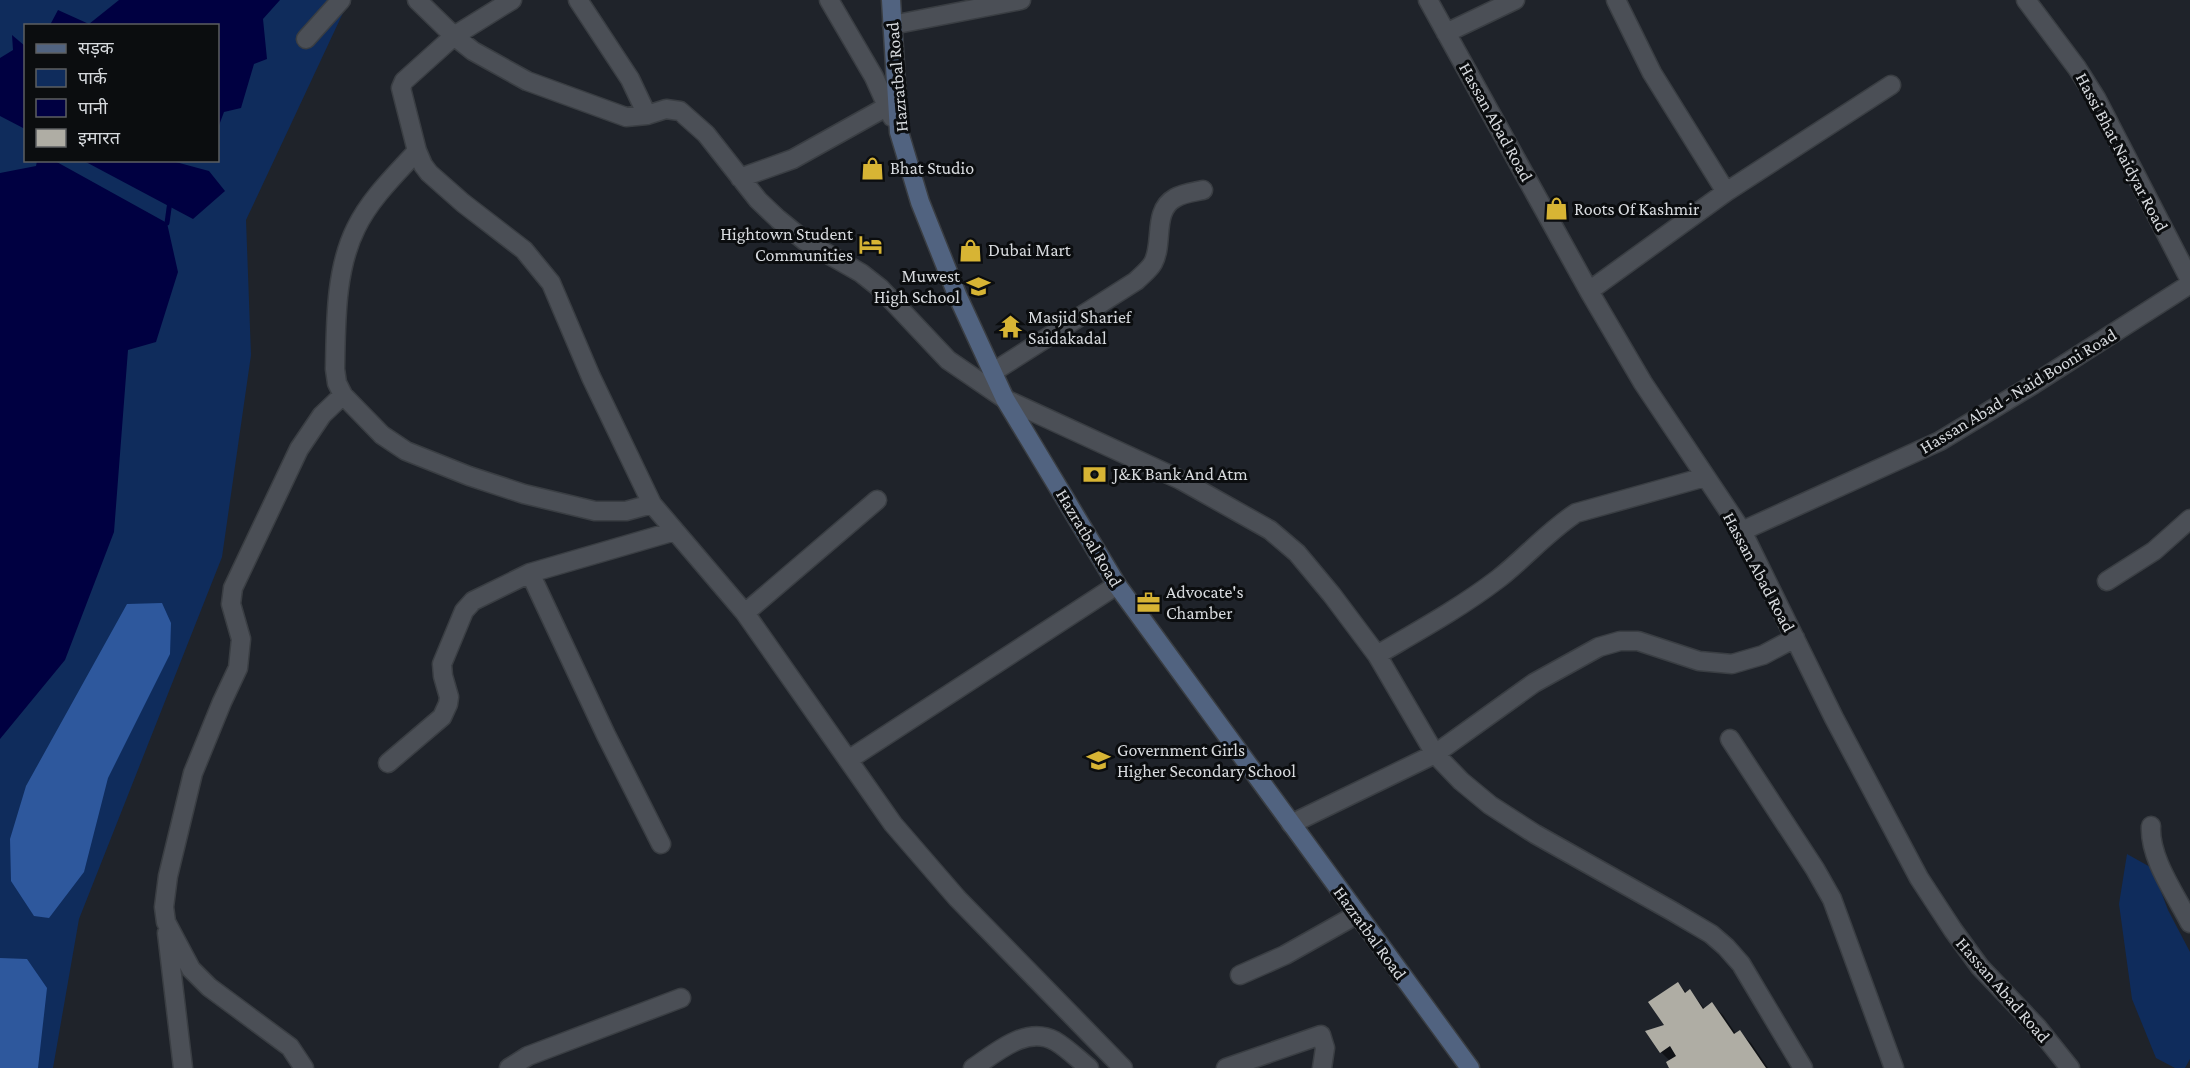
<svg xmlns="http://www.w3.org/2000/svg" width="2190" height="1068" font-family="'Crimson Pro','Noto Sans Devanagari',serif">
	<rect width="100%" height="100%" fill="#1f232a"/>
	<path fill="#0f2c5c" fill-rule="evenodd" d="M0 0H349L246 220 251 355 222 557 79 919 53 1068H0ZM26 26H218V160H26Z
		M2127 854 2152 868 2168 910 2190 952V1059L2185 1068H2175L2156 1058 2132 999 2119 904Z"/>
	<path fill="#2e589d" d="M162 603 171 623 170 654 108 778 84 872 49 918 34 916 11 881 10 839 26 786 127 604Z
		M0 958 27 959 47 988 38 1068H0Z"/>
	<path fill="#000041" d="M119 0H280L263 19 267 59 254 64 241 108 224 112 218 128V26L50 25 58 10 89 24Z
		M12 35 25 46V129L0 116V58L13 50Z
		M37 161H55L167 223 178 272 156 342 128 350 114 532 65 660 0 739V173L36 166Z
		M84 161H172L209 171 225 191 193 219Z"/>
	<path fill="#0007" d="M1678 984 1687 993 1690 991 1705 1009 1712 1004 1723 1015 1736 1034 1740 1032 1751 1043 1768 1068H1671L1670 1061 1661 1052 1648 1032 1666 1026Z"/>
	<g fill="none" stroke-linecap="round" stroke-linejoin="round">
		<path stroke="#000041" stroke-width="5" d="M167 223 170 201"/>
	</g>
	<path fill="#afada4" d="M1678 982 1685 993 1690 989 1703 1009 1712 1002 1734 1034 1740 1030 1766 1068H1669L1666 1062 1676 1056 1670 1046 1660 1053 1645 1031 1664 1025 1648 1002Z"/>
	<g fill="none" stroke-linecap="round" stroke-linejoin="round">
		<defs>
			<path id="street" d="M417 0 454 36 473 51 527 81 626 117 647 115 666 109 680 111 706 134 758 200 778 219 805 241 861 273 880 288 948 360 1005 399 1181 480 1270 530 1297 553 1332 595 1377 655 1435 754 1461 781 1490 805 1535 834 1672 911 1711 934 1726 947 1741 964 1803 1068
				M512 0 454 36 404 81 401 88 403 96 417 151 423 165 429 173 463 203 524 250 551 283 591 377 652 504 745 613 893 824 957 898 1123 1068
				M578 0 630 79 647 115
				M829 0 874 77 892 117
				M1428 0 1589 291 1643 383 1742 531 1834 718 1919 878 1953 930 1980 967 2038 1028 2070 1068
				M1616 0 1652 73 1726 192
				M2026 0 2077 68 2096 98 2190 280
				M892 25 1021 0
				M1446 33 1515 0
				M306 39 341 0
				M417 151C395 175 370 199 356 228 335 270 336 323 335 369L337 383 343 395 382 435 406 451 469 476 524 494 595 511H626L652 504
				M740 178 793 159 888 106
				M1589 291 1726 192 1891 85
				M993 372 1136 281C1142 275 1149 270 1153 263 1164 243 1152 211 1175 198 1183 193 1194 192 1203 190
				M1742 531 1940 441 2034 384 2190 284
				M530 573 606 735 661 844
				M2107 581 2154 551 2190 519
				M745 613 877 500
				M1377 655C1418 631 1460 608 1498 579 1525 558 1547 532 1576 513L1705 477
				M1730 739 1815 869 1832 899 1894 1068
				M848 760 1117 585
				M388 763 442 717 448 704 449 697 443 676 442 664 464 611 473 601 530 573 675 531
				M1291 824 1435 754 1534 683 1599 647 1620 641H1638L1699 661 1732 664 1763 655 1795 638
				M2151 826C2149 858 2176 895 2190 923
				M167 933 183 1068
				M1240 975 1285 955 1356 915
				M304 1068 290 1047 209 987 191 969 166 922 164 907 168 876 193 773 222 702 238 668 241 639 231 604 233 588 299 449 322 415 343 395
				M509 1068 528 1056 681 998
				M973 1068C996 1053 1026 1025 1055 1041 1067 1048 1078 1059 1089 1068
				M1226 1068 1321 1035 1325 1048 1322 1068"/>
			<path id="secondary" d="M891 0 899 132 920 202 958 297 1005 399 1117 585 1470 1068"/>
		</defs>
		<use href="#street" stroke="#3a3e43" stroke-width="21"/>
		<use href="#secondary" stroke="#3a3e43" stroke-width="21"/>
		<use href="#street" stroke="#4b4f56" stroke-width="18"/>
		<use href="#secondary" stroke="#516380" stroke-width="18"/>
	</g>
	<defs>
		<symbol id="shop-bare" viewBox="-9 -9 18 18"><path d="M-5-2.5h2.3a2.7 3.5 0 0 1 5.4 0H5L5.5 6h-11ZM-1.5-2.5h3a1.5 2.3 0 0 0-3 0Z" fill="#d7b434" stroke="#0b0d0f" stroke-width="2.5" paint-order="stroke"/></symbol>
		<symbol id="hotel-bare" viewBox="-9 -9 18 18"><path d="M-6-4.5h1.5V1H6V5H4.5V3h-9V5H-6ZM-4 0a1.8 1.8 0 1 1 3.6 0ZM.5 0V-2.5h3Q6-2.5 6 0Z" fill="#d7b434" stroke="#0b0d0f" stroke-width="2.5" paint-order="stroke"/></symbol>
		<symbol id="school-bare" viewBox="-9 -9 18 18"><path d="M0-5L7-2L0 1L-7-2ZM-4 1L0 2.5L4 1V4Q0 6-4 4Z" fill="#d7b434" stroke="#0b0d0f" stroke-width="2.5" paint-order="stroke"/></symbol>
		<symbol id="temple-bare" viewBox="-9 -9 18 18"><path d="M0-6L5-2H3V0L6.5 2.5H4V6H1.5V3h-3V6H-4V2.5H-6.5L-3 0V-2H-5Z" fill="#d7b434" stroke="#0b0d0f" stroke-width="2.5" paint-order="stroke"/></symbol>
		<symbol id="bank-bare" viewBox="-9 -9 18 18"><path d="M-6-4H6V4H-6ZM0-2.3a2.3 2.3 0 1 0 0 4.6a2.3 2.3 0 1 0 0-4.6Z" fill="#d7b434" stroke="#0b0d0f" stroke-width="2.5" paint-order="stroke"/></symbol>
		<symbol id="office-bare" viewBox="-9 -9 18 18"><path d="M-6-3h4V-5.5h4V-3h4V5H-6ZM-1-4.5V-3h2v-1.5ZM-6 0V1H6V0Z" fill="#d7b434" stroke="#0b0d0f" stroke-width="2.5" paint-order="stroke"/></symbol>
	</defs>
	<g fill-rule="evenodd">
		<use href="#shop-bare" x="856" y="152" width="33" height="33"/>
		<use href="#shop-bare" x="1540" y="192" width="33" height="33"/>
		<use href="#hotel-bare" x="854" y="228" width="33" height="33"/>
		<use href="#shop-bare" x="954" y="234" width="33" height="33"/>
		<use href="#school-bare" x="962" y="270" width="33" height="33"/>
		<use href="#temple-bare" x="994" y="310" width="33" height="33"/>
		<use href="#bank-bare" x="1078" y="458" width="33" height="33"/>
		<use href="#office-bare" x="1132" y="586" width="33" height="33"/>
		<use href="#school-bare" x="1082" y="744" width="33" height="33"/>
	</g>
	<g text-anchor="middle" stroke-width="6" stroke-linejoin="round" paint-order="stroke">
		<g font-size="18" fill="#d7dade" stroke="#0b0d0f">
			<text transform="translate(897 77) rotate(-95)" y="6">Hazratbal Road</text>
			<text transform="translate(1496 122) rotate(61)" y="6">Hassan Abad Road</text>
			<text transform="translate(2122 152) rotate(62)" y="6">Hassi Bhat Naidyar Road</text>
			<text transform="translate(2018 391) rotate(-31)" y="6">Hassan Abad - Naid Booni Road</text>
			<text transform="translate(1089 538) rotate(59)" y="6">Hazratbal Road</text>
			<text transform="translate(1759 572) rotate(62)" y="6">Hassan Abad Road</text>
			<text transform="translate(1370 933) rotate(54)" y="6">Hazratbal Road</text>
			<text transform="translate(2003 990) rotate(49)" y="6">Hassan Abad Road</text>
		</g>
		<g font-size="18" fill="#d7dade" stroke="#0b0d0f" text-anchor="start">
			<text x="890" y="174">Bhat Studio</text>
			<text x="1574" y="215">Roots Of Kashmir</text>
			<text x="853" y="240" text-anchor="end">Hightown Student<tspan x="853" dy="21">Communities</tspan></text>
			<text x="988" y="256">Dubai Mart</text>
			<text x="960" y="282" text-anchor="end">Muwest<tspan x="960" dy="21">High School</tspan></text>
			<text x="1028" y="323">Masjid Sharief<tspan x="1028" dy="21">Saidakadal</tspan></text>
			<text x="1113" y="480">J&amp;K Bank And Atm</text>
			<text x="1166" y="598">Advocate's<tspan x="1166" dy="21">Chamber</tspan></text>
			<text x="1117" y="756">Government Girls<tspan x="1117" dy="21">Higher Secondary School</tspan></text>
		</g>
	</g>
	<rect x="24" y="24" width="195" height="138" fill="#0b0d0f" stroke="#5d5f62" stroke-width="1.5"/>
	<rect x="36" y="44" width="30" height="9" fill="#516380" stroke="#5d5f62" stroke-width="1.5"/>
	<text x="78" y="54" font-size="18" fill="#d7dade">सड़क</text>
	<rect x="36" y="69" width="30" height="18" fill="#0f2c5c" stroke="#5d5f62" stroke-width="1.5"/>
	<text x="78" y="84" font-size="18" fill="#d7dade">पार्क</text>
	<rect x="36" y="99" width="30" height="18" fill="#000041" stroke="#5d5f62" stroke-width="1.5"/>
	<text x="78" y="114" font-size="18" fill="#d7dade">पानी</text>
	<rect x="36" y="129" width="30" height="18" fill="#afada4" stroke="#5d5f62" stroke-width="1.5"/>
	<text x="78" y="144" font-size="18" fill="#d7dade">इमारत</text>
</svg>
